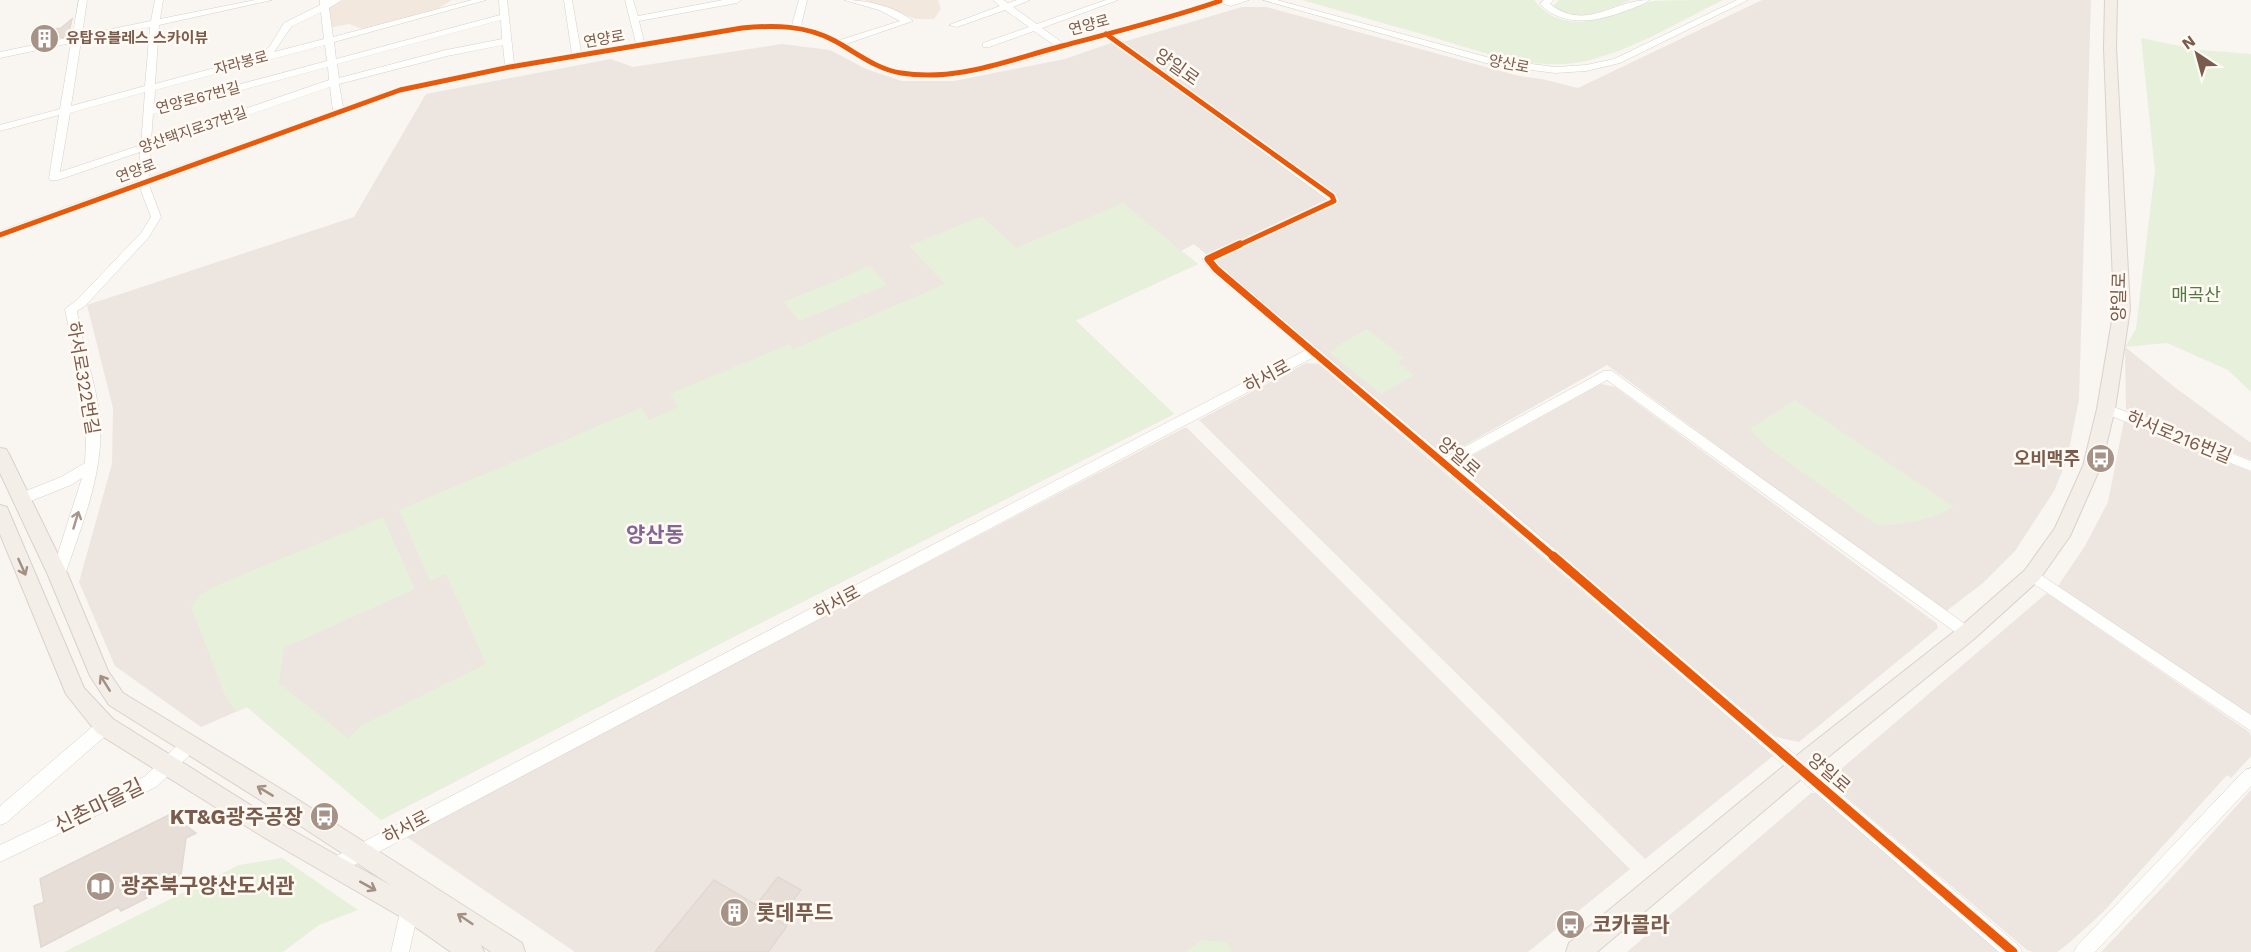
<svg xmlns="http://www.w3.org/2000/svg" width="2251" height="952" font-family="'Work Sans','Noto Sans KR',sans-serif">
	<rect width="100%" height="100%" fill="#f9f5f0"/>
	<path fill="#f2e8de" d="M343 0H452L431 13 365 30 349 24 328 28 325 9Z
		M864 0H938L941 9 934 19H916Z"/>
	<path fill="#ede5e0" d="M1762 0H2091L2079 399 2067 460 2054 491 2015 551 1983 583 1945 612 1607 365 1453 452 1436 449 1194 244 1181 251 1198 264 1075 320 1174 414 737 635 381 820 247 707 201 727 115 666 79 582 112 464 113 408 87 305 354 217 426 94 611 59 633 67 782 44 830 50 866 69 902 81H954L1065 59 1111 43 1123 42 1242 7H1266L1519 76 1542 79 1578 88Z
		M2125 347 2177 389 2251 443V460L2126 409Z
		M1306 363 1319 364 1773 756 1645 859 1199 420Z
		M1601 384 1615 387 1936 623 1938 628 1799 742 1776 737 1461 470V462Z
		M2124 421 2251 472V716L2058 586 2085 546 2108 502Z
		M1186 427 1630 869 1528 952H575L405 836Z
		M2047 593 2249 732 2251 736V756L2231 778 2227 775 2103 912 2069 943 2057 952H2033L2027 950 1827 781Z
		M2251 790V952H2101L2176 873Z
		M1811 793H1816L2002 952H1627Z"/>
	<path fill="#e7f0db" d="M1302 0H1534C1568 42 1613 12 1653 1 1672 0 1704 0 1723 0 1680 21 1637 48 1590 60 1535 74 1477 50 1425 35 1384 23 1343 12 1302 0Z
		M1559 0H1631C1607 9 1575 27 1553 6Z
		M2141 38 2200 50 2251 54V392L2228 370 2167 343 2125 347 2136 329 2155 170Z
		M1123 203 1198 264 1075 321 1174 414 737 635 381 820 247 707 236 712 225 695 191 607 200 595 213 587 383 517 415 589 284 648 279 683 348 738 362 725 486 664 446 574 430 581 399 510 641 408 649 420 678 407 670 394 789 344 793 349 945 284 909 246 982 216 1016 248Z
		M870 266 887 285 799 321 784 302Z
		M1367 329 1405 358 1398 362 1414 375 1381 394 1330 353 1343 342Z
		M1795 400 1954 507C1930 521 1905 524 1878 526L1767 447 1750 429Z
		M282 858 358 910 319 925 283 952H64L239 865Z
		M1202 940 1226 942 1233 952H1185Z"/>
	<path fill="#e6ded7" stroke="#e2d8d2" stroke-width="1.5" d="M72 19 68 36 38 42 41 31 61 28Z
		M171 814 196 833 186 838 181 875 145 893 147 898 121 911 118 907 41 947 34 906 44 902 40 879Z
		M778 877 801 890 778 920 787 926 768 952H655L714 880 756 905Z"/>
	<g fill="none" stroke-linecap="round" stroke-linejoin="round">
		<defs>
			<path id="minor" d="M79 0H87L82 35 151 21 155 0H163L160 19 255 0H272L159 25 155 84 259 56 270 46 284 23 320 5V0H342L329 8 333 37 472 0H486L334 42 336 59 500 15 499 0H507L514 63 572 54 564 0H572L581 52 636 43 625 0H633L638 16 723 0H741L737 3 639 21 644 42 742 25H792L799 0H807L801 26 840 40 900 21 879 10 844 0C867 0 894 6 913 21L846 44C862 53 877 64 895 69 947 83 1005 59 1054 45L1034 31 989 47H983V43L1029 27 1005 10 957 27 949 25 1000 6 993 0H1003L1008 3 1017 0H1030L1013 7 1037 24 1106 0H1118L1042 28 1063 43 1158 18 1214 0H1249L1231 6 1221 3 1114 35 1337 196 1339 201 1338 203 1215 260 1220 266 1446 457 1604 371H1612L1972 629 1975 633 1972 637 1967 639 1962 637 1607 380 1455 464 2019 946 2022 952H1999L1314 357 339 873 333 875 327 873 324 867 327 861 1306 350 1212 272 1202 259 1328 200 1105 37C1043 53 962 87 899 76 869 70 848 49 821 38 800 29 777 28 754 29L510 70 403 92 149 185 161 217 149 237 85 306 77 311C82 347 96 382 100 419 104 473 82 524 65 575L63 579 58 581 53 579 51 575 82 478 71 485 26 503H16L14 499 16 495 61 477 85 463 87 418 65 309 77 300 141 233 151 217 140 188 0 238V231L138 181 140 152 58 180H50L49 178 59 115 0 131V125L60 109 71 43 0 58V52L72 37ZM321 12 324 39 274 52 291 27ZM501 20 502 39 446 50 339 78 337 64ZM150 27 145 86 71 106 81 41ZM325 45 327 61 154 107 155 90ZM503 45 505 65 397 88 343 107 339 84 447 56ZM328 67 329 80 151 141 153 114ZM330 87 333 111 149 177 151 148ZM145 92 141 145 60 172 70 113Z
				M1263 0H1277L1494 59 1555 67 1586 65 1614 59 1737 0H1748L1620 63 1586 71 1555 73 1493 65Z
				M1544 0H1553L1550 4C1587 32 1612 0 1649 0 1644 5 1635 7 1628 10 1599 21 1564 29 1540 4Z
				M2106 404 2251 461V471L2101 412 2100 409Z
				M2032 569 2251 715V731L2027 579 2025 575 2027 571Z
				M105 719 111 721 113 726 111 731 6 823 0 825V806L99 721Z
				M189 738 195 740 197 745 195 750 156 787 0 862V845L144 777 183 740Z
				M2251 768V786L2095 952H2074L2077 946 2245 770Z
				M411 895 417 898 420 904 409 952H391L402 904 405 898Z"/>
			<path id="major" d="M2105 0H2117L2116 48 2130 309 2115 409 2101 466 2070 536 2039 580 1974 639 1807 774 1597 952H1566L1569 943 1791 760 1960 627 2025 570 2055 528 2083 466 2097 409 2114 309 2104 48Z
				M0 448 6 449 9 454 68 575 108 671 123 693 286 792 522 943 525 952H491L481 945 484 952H451L401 917 265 838 97 733 66 694 0 534V505L7 507 9 512 84 688 113 719 281 824 392 886 270 806 109 705 90 676 48 575 0 473Z"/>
		</defs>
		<use href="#minor" stroke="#d7d1cb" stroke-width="1"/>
		<use href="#major" stroke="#dad1cc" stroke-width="2"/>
		<use href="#minor" fill="#fefefd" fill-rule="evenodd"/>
		<use href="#major" fill="#f3eee8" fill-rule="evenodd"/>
		<defs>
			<path id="cycleway-far2" d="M1106 34 1332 196 1334 201 1237 246
				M0 235 400 90 510 67 742 28C774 25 806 25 835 41 857 53 876 69 901 73 956 82 1009 60 1062 46 1115 32 1168 19 1220 1"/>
			<path id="cycleway-far1" d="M1240 244 1208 259 1216 269 1554 557"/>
			<path id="cycleway" d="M1553 556 2013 952"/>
		</defs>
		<use href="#cycleway-far2" stroke="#fffaf3" stroke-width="8"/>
		<use href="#cycleway-far1" stroke="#fffaf3" stroke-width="10"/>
		<use href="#cycleway" stroke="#fffaf3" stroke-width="13"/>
		<use href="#cycleway-far2" stroke="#e8590c" stroke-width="5"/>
		<use href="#cycleway-far1" stroke="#e8590c" stroke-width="7"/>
		<use href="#cycleway" stroke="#e8590c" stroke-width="9"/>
	</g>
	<defs><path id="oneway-shaft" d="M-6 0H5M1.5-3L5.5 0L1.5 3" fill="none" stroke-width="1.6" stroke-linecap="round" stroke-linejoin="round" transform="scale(1.5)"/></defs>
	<use stroke="#a8958b" href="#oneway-shaft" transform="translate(76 520) rotate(-73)"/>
	<g stroke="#a48f83">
		<use href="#oneway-shaft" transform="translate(22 567) rotate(66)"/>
		<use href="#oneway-shaft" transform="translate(105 683) rotate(-122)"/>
		<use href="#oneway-shaft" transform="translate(265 791) rotate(-149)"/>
		<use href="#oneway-shaft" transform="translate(368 886) rotate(29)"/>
		<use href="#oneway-shaft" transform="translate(465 919) rotate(-146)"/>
	</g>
	<defs>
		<symbol id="building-disc" viewBox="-11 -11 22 22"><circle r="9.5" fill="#a69286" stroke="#fffaf3"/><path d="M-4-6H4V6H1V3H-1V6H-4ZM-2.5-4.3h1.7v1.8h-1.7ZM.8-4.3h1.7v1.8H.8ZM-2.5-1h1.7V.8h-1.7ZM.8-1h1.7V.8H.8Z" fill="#fff"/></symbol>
		<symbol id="bus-disc" viewBox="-11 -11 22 22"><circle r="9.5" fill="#a69286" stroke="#fffaf3"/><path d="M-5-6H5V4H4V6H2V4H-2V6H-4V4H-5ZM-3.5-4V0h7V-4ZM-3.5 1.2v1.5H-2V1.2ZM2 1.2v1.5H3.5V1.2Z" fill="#fff"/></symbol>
		<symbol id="library-disc" viewBox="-11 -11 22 22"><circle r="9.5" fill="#a69286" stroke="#fffaf3"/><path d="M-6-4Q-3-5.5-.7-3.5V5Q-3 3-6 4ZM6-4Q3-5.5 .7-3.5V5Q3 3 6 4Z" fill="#fff"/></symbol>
	</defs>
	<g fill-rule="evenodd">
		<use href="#building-disc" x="28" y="22" width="33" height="33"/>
		<use href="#bus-disc" x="2084" y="442" width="33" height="33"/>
		<use href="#bus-disc" x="308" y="800" width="33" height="33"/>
		<use href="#library-disc" x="84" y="870" width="33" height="33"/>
		<use href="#building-disc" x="718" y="896" width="33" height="33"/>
		<use href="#bus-disc" x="1554" y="908" width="33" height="33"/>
	</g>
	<g text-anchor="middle" stroke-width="5" stroke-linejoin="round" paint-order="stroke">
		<g font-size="15" fill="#7a5c4d" stroke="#fffaf3">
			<text transform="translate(1089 25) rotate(-15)" y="5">연양로</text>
			<text transform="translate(604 39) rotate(-10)" y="5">연양로</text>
			<text transform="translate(241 63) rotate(-15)" y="5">자라봉로</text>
			<text transform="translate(1509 64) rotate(11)" y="5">양산로</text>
			<text transform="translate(198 98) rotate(-15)" y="5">연양로67번길</text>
			<text transform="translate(193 130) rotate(-19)" y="5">양산택지로37번길</text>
			<text transform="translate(136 171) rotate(-20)" y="5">연양로</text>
		</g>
		<g font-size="15" font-weight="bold" fill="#7a5c4d" stroke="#fffaf3" text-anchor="start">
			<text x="66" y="43">유탑유블레스 스카이뷰</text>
		</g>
		<g font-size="18" fill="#7a5c4d" stroke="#fffaf3">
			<text transform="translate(1177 67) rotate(35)" y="6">양일로</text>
			<text transform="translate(2119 297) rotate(-89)" y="6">양일로</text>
			<text transform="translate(1267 376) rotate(-28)" y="6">하서로</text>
			<text transform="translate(83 378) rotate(80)" y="6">하서로322번길</text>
			<text transform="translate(2179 437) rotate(22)" y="6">하서로216번길</text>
			<text transform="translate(1459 457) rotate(41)" y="6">양일로</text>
			<text transform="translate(837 602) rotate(-28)" y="6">하서로</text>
			<text transform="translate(1829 773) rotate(41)" y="6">양일로</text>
			<text transform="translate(406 827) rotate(-28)" y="6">하서로</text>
		</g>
		<g font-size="18" fill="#537a41" stroke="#fffaf3">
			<text x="2196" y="301">매곡산</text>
		</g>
		<g font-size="18" font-weight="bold" fill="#7a5c4d" stroke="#fffaf3" text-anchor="end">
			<text x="2080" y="465">오비맥주</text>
		</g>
		<g font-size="21" font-weight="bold" fill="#846695" stroke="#fffaf3">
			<text x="655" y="542">양산동</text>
		</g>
		<g font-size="21" fill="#7a5c4d" stroke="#fffaf3">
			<text transform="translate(99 806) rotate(-26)" y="7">신촌마을길</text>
		</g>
		<g font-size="21" font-weight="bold" fill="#7a5c4d" stroke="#fffaf3" text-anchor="start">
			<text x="303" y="824" text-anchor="end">KT&amp;G광주공장</text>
			<text x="121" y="893">광주북구양산도서관</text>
			<text x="756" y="920">롯데푸드</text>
			<text x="1592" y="932">코카콜라</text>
		</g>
	</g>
	<g transform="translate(2197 54) rotate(324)" stroke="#fffaf3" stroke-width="4.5" paint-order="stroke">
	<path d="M0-4.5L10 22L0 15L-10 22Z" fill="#7a5c4d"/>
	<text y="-9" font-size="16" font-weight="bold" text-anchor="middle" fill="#7a5c4d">N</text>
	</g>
</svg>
